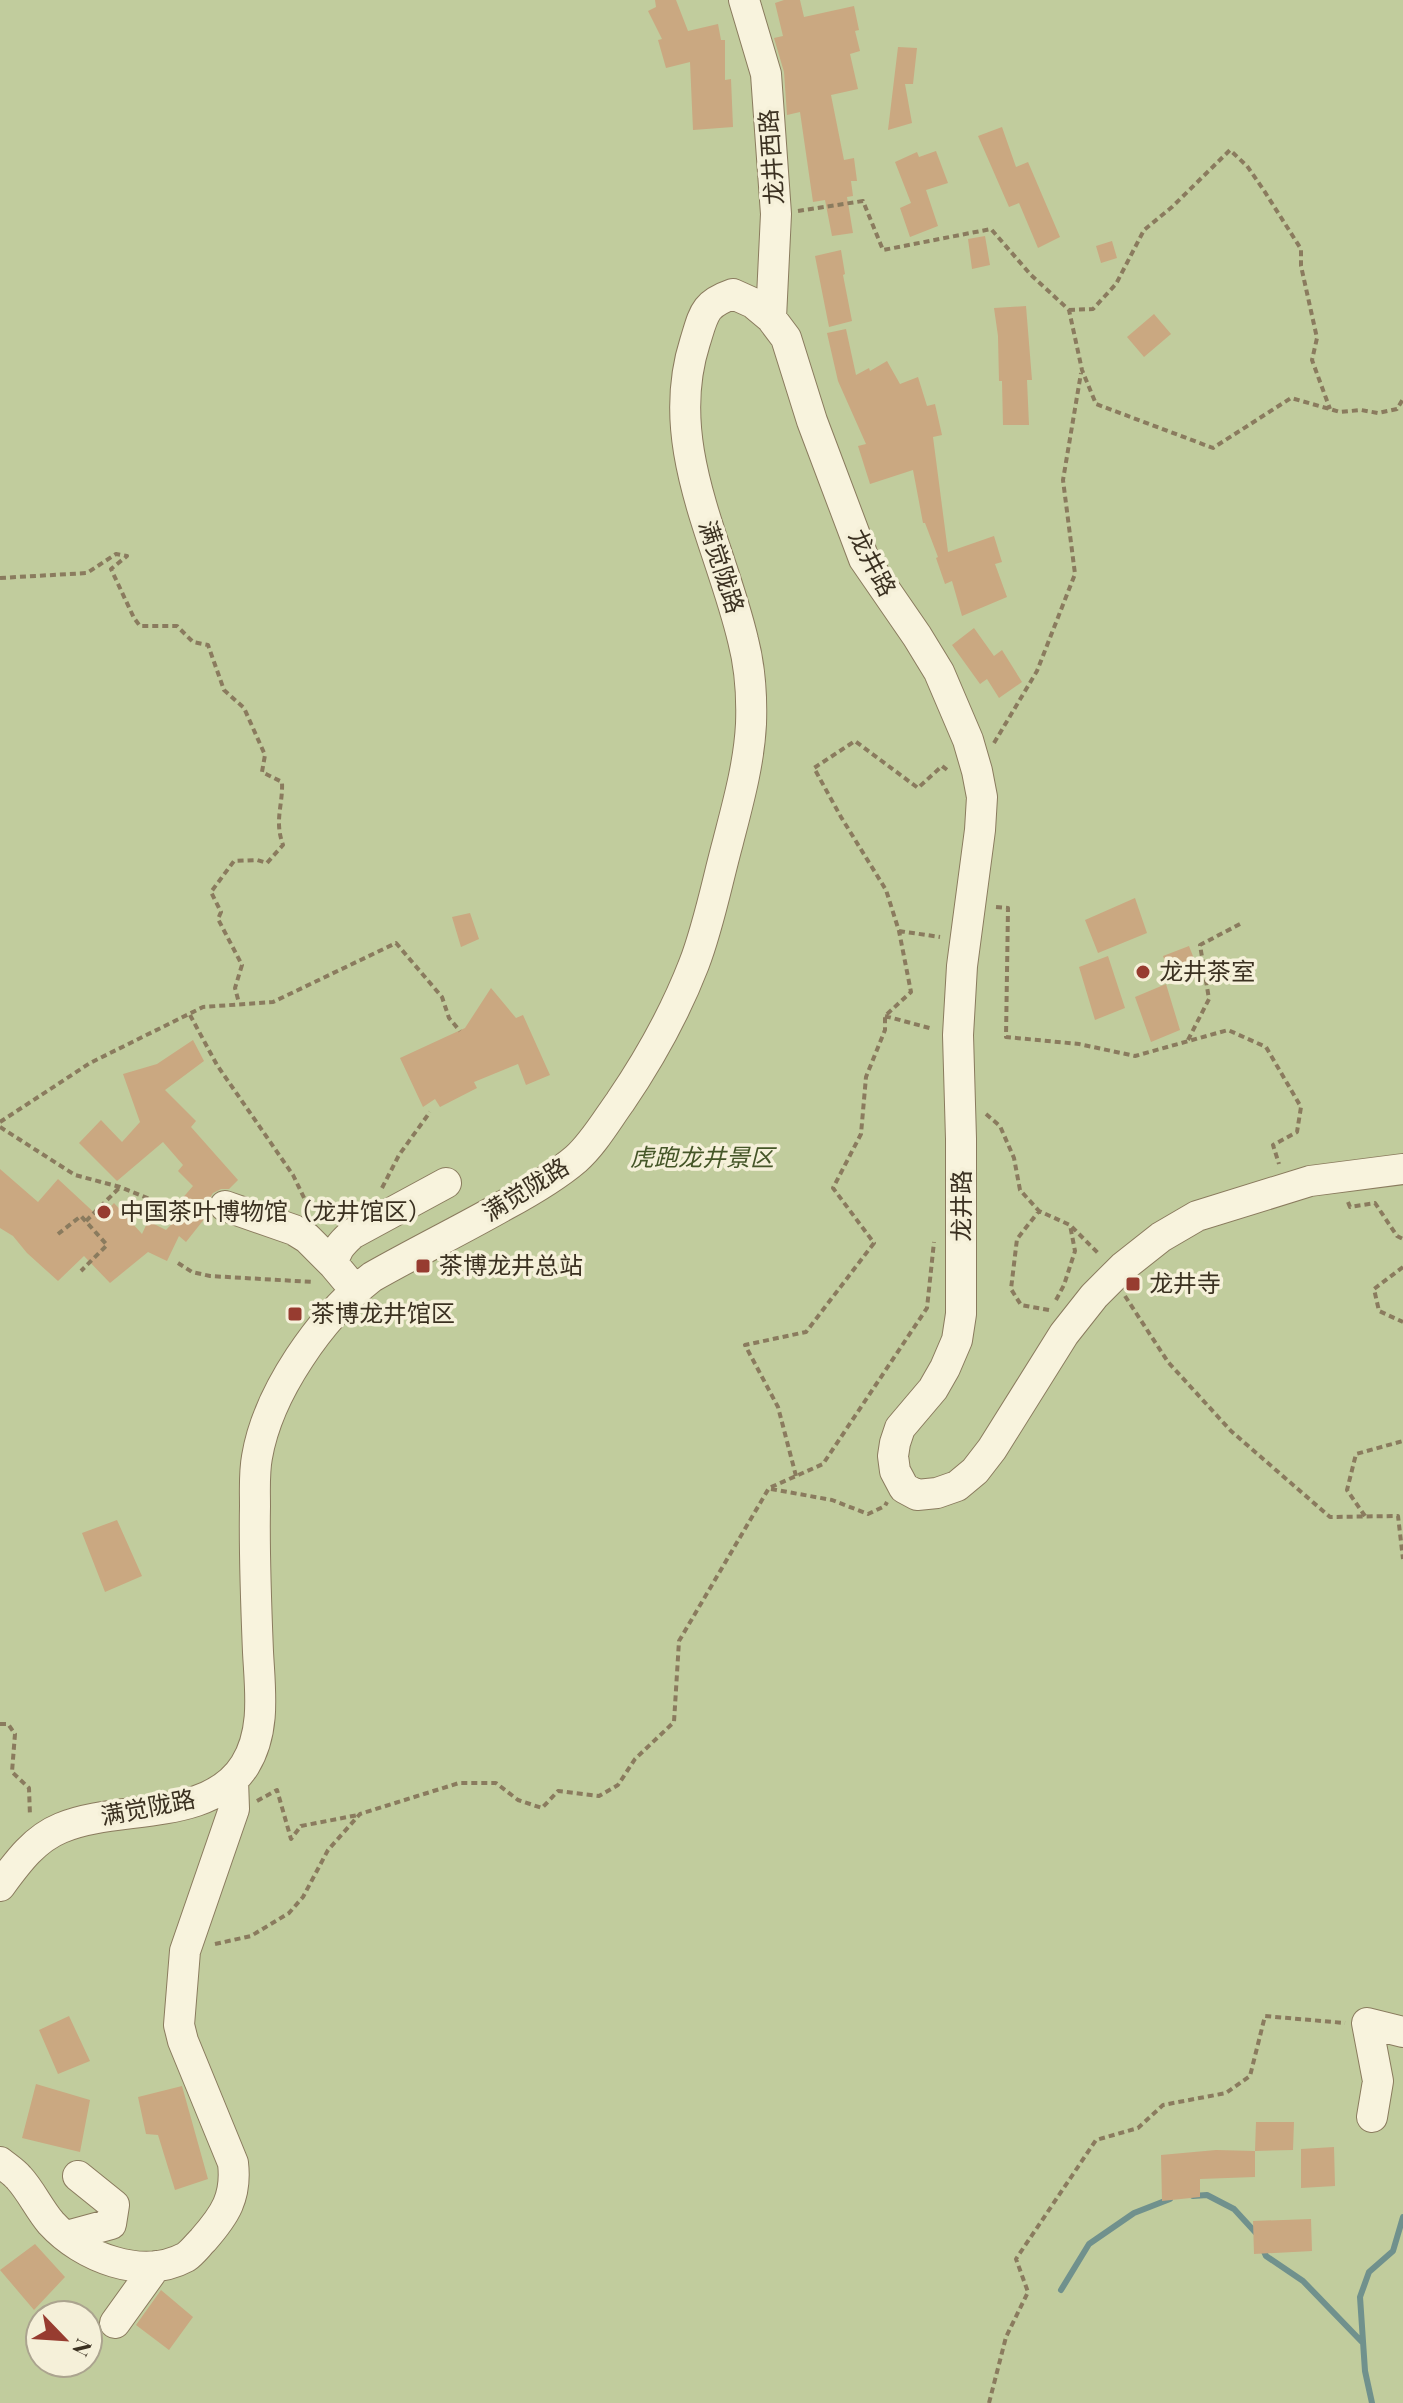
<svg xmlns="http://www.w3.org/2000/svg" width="1403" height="2403" font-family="'Playfair Display','Noto Sans SC',serif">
	<rect width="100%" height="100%" fill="#eee7c9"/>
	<path fill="#c1cc9d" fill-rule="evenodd" d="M0 0H1403V2403H0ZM40 2315H88V2363H40Z"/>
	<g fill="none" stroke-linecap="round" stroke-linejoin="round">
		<path stroke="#70918d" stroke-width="6" d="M1193 2196 1207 2195 1234 2209 1256 2233
			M1262 2247 1266 2256 1303 2281 1362 2342
			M1061 2290 1089 2244 1134 2213 1170 2199
			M1372 2403 1365 2371 1360 2297 1369 2272 1393 2251 1403 2217"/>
	</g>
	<path fill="#caa881" d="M655 0H676L688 31 718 24 721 40H725V80L731 79 733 127 693 130 690 62 666 68 658 40 662 39 648 11 656 7Z
		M784 0H800L804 17 854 6 859 30 855 31 860 51 850 54 858 89 831 95 844 160 854 158 857 181H851L853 196 847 197 853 233 832 236 825 200 813 202 800 112 787 115 784 72 774 38 783 36 775 3Z
		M898 47 917 48 913 84H905L912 123 888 130Z
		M1002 127 1016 167 1028 162 1060 237 1038 248 1019 203 1009 207 978 136Z
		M936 151 948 183 926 190 938 226 910 237 900 208 911 203 895 162 917 152 919 157Z
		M985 236 990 265 972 269 968 239Z
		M1112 241 1117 258 1101 263 1096 246Z
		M841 250 845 274 843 275 852 321 829 327 815 256Z
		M1026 306 1032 380H1027L1029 425H1003L1002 381H999L998 336 994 308Z
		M1154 314 1171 334 1144 357 1127 337Z
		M846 329 856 375 869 368 870 371 887 361 900 384 918 377 927 406 935 404 942 435 933 437 948 552 994 536 1002 562 995 564 1007 597 962 616 952 581 945 584 936 558 938 557 925 523H923L913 470 870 484 858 446 866 444 838 381 827 333Z
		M974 628 994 656 1002 650 1022 682 999 698 987 679 980 684 952 645Z
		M1135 898 1147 933 1098 953 1085 920Z
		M470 913 479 939 461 947 452 917Z
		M1189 946 1198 969 1172 981 1163 956Z
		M1108 956 1125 1008 1095 1020 1079 967Z
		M1166 984 1180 1030 1151 1042 1135 997Z
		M491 988 516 1018 523 1015 550 1075 526 1085 518 1064 474 1082 477 1088 440 1107 435 1099 423 1107 400 1058 465 1028Z
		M193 1040 204 1061 165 1090 196 1121 191 1127 238 1180 229 1189H221L213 1193 208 1201 209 1213 186 1242 179 1236 167 1261 148 1252 110 1283 84 1256 58 1281 27 1253 13 1236 0 1228V1169L38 1202 58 1179 100 1218 114 1203 142 1234 148 1221 166 1230 187 1208 180 1201 193 1186 178 1171 183 1165 163 1142 117 1181 79 1143 101 1120 122 1142 140 1122 123 1074 157 1064Z
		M117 1520 142 1576 105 1592 82 1533Z
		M69 2016 90 2061 58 2074 39 2030Z
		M36 2084 90 2100 80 2152 22 2138Z
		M182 2086 208 2179 175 2190 158 2135 146 2134 138 2097Z
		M1256 2122H1294L1293 2150 1255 2151Z
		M1334 2147 1335 2186 1301 2188V2149Z
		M1216 2150 1255 2151V2177L1200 2179V2197L1162 2201 1161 2155Z
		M1311 2219 1312 2251 1254 2254 1253 2221Z
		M35 2244 65 2277 34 2310 0 2270Z
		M161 2290 193 2317 169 2350 136 2325Z"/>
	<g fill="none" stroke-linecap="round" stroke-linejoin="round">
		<defs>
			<path id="minor" d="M744 0 766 74 776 214 771 318
				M225 1206 294 1230 307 1238 334 1265
				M355 1290 334 1265C334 1251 342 1243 352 1234L446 1183
				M0 1886C17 1863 34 1839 61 1828 117 1804 209 1823 245 1765 266 1731 260 1690 258 1652 256 1603 254 1555 255 1506 255 1490 254 1473 257 1457 268 1392 321 1317 372 1277 416 1252 461 1230 505 1205 529 1192 555 1177 576 1159 593 1144 607 1120 620 1102 650 1058 675 1013 694 964 709 925 717 882 728 842 738 803 749 764 751 724 752 696 750 667 743 640 720 542 662 445 695 342 704 313 704 304 733 294L753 303 771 318 786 338 812 421 864 559 917 636 939 672 968 740 977 771 982 797 980 830 962 966 958 1035 961 1139V1314L957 1340 945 1368 933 1389 900 1428 895 1443 893 1456 895 1471 904 1488 917 1495 937 1493 957 1486 975 1471 992 1449 1064 1334 1094 1296 1123 1267 1161 1237 1197 1216 1310 1181 1403 1169
				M1372 2117 1378 2081 1367 2023 1403 2032
				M0 2162C6 2167 14 2172 19 2178 31 2191 39 2209 51 2223 82 2257 142 2281 186 2257 192 2253 198 2245 203 2240 225 2215 237 2197 233 2163L183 2041 179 2025 185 1951 234 1809 233 1780
				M67 2236 111 2224 114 2205 78 2176
				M115 2323 156 2266"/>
		</defs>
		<use href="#minor" stroke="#8a7b5e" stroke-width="32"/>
		<path stroke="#8a7b5e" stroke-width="4" stroke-dasharray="6 4" stroke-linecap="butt" d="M798 211 863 201 883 250 991 229 1031 275 1069 310 1082 370 1096 404 1213 448 1291 398 1340 412 1361 410 1378 413 1397 409 1403 399
			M1069 310 1093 309 1116 284 1144 230 1172 207 1230 150 1247 166 1263 189 1301 249V266L1317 338 1312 360 1330 409
			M0 578 87 573 116 554 127 556 111 569 134 618 140 626H177L193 642 208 645 224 690 244 708 265 755 262 772 282 782C283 806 274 820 283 845L267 863 257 860 234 861 211 892 221 912 218 919 242 965 235 988 239 1003
			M994 743 1037 671 1075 574 1063 480 1081 373
			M996 907 1008 908 1006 1037 1079 1044 1135 1056 1228 1030 1266 1047 1301 1107 1297 1132 1273 1145 1279 1164
			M899 931 940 937
			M190 1015 217 1065 293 1175 309 1208
			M885 1016 933 1029
			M1188 1040 1209 999 1200 945 1240 924
			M986 1114 1000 1126 1014 1158 1020 1190 1039 1211
			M0 1122 90 1063 203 1007 273 1002 396 943 442 997 449 1018 460 1031
			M0 1127 75 1175 120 1187 172 1208
			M382 1188 399 1155 430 1112
			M1348 1202 1350 1207 1375 1203 1397 1236 1403 1239
			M86 1221 120 1187
			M58 1234 81 1216 107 1245 81 1271
			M178 1263 192 1272 210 1276 313 1282
			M1403 1267 1374 1289 1379 1311 1403 1322
			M1125 1296 1168 1362 1231 1431 1330 1517 1398 1516 1403 1559
			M1056 1300 1064 1285 1075 1251 1070 1225
			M1049 1310 1021 1305 1011 1289 1017 1239 1039 1211 1070 1225 1100 1255
			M796 1476 778 1407 745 1345 806 1332 874 1243 833 1188 861 1134 866 1077 885 1030V1016L911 992 899 931 886 890 841 817 814 768 855 741 918 788 942 766 950 772
			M771 1489 832 1500 868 1514 885 1506 887 1502
			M1365 1516 1347 1490 1356 1454 1403 1441
			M0 1724H8L15 1734 12 1772 29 1788 30 1816
			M257 1801 277 1790 291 1839 301 1826 358 1815
			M215 1944 251 1936 289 1913 303 1897 328 1850 360 1814 459 1783H496L518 1800 542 1808 558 1791 599 1796 618 1785 635 1759 674 1722 679 1641 769 1488 823 1464 927 1308 934 1242
			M989 2403 1006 2337 1028 2292 1016 2259 1096 2140 1138 2128 1163 2105 1226 2093 1250 2076 1265 2016 1345 2023"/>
		<use href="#minor" stroke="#f8f3dd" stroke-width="30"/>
	</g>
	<g fill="#973c30" stroke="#f5f0d9" stroke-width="3">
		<circle cx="1143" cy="972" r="8"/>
		<circle cx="104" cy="1212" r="8"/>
		<rect x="415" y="1258" width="16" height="16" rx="4"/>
		<rect x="1125" y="1276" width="16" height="16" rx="4"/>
		<rect x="287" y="1306" width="16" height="16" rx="4"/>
	</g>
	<g text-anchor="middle" stroke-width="7" stroke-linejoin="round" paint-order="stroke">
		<g font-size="24" fill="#3b3121" stroke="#f5f0d9">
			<text transform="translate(772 157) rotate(-94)" y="8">龙井西路</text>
			<text transform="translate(872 563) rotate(62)" y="8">龙井路</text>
			<text transform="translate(721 567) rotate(72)" y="8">满觉陇路</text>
			<text transform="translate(526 1190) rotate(-32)" y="8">满觉陇路</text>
			<text transform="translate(962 1206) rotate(-90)" y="8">龙井路</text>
			<text transform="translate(148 1808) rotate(-11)" y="8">满觉陇路</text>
		</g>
		<g font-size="24" fill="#3b3121" stroke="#f5f0d9" text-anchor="start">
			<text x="1159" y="980">龙井茶室</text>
			<text x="120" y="1220">中国茶叶博物馆（龙井馆区）</text>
			<text x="439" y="1274">茶博龙井总站</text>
			<text x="1149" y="1292">龙井寺</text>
			<text x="311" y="1322">茶博龙井馆区</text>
		</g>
		<g font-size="24" font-style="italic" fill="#455628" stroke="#f5f0d9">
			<text x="702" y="1166">虎跑龙井景区</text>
		</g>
	</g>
	<g transform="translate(64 2339) rotate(115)"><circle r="38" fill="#f5f0d9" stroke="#aba48f" stroke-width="2"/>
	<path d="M0-6L14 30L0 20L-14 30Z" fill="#973c30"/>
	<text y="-12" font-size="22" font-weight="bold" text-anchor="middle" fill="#3b3121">N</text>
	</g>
</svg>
